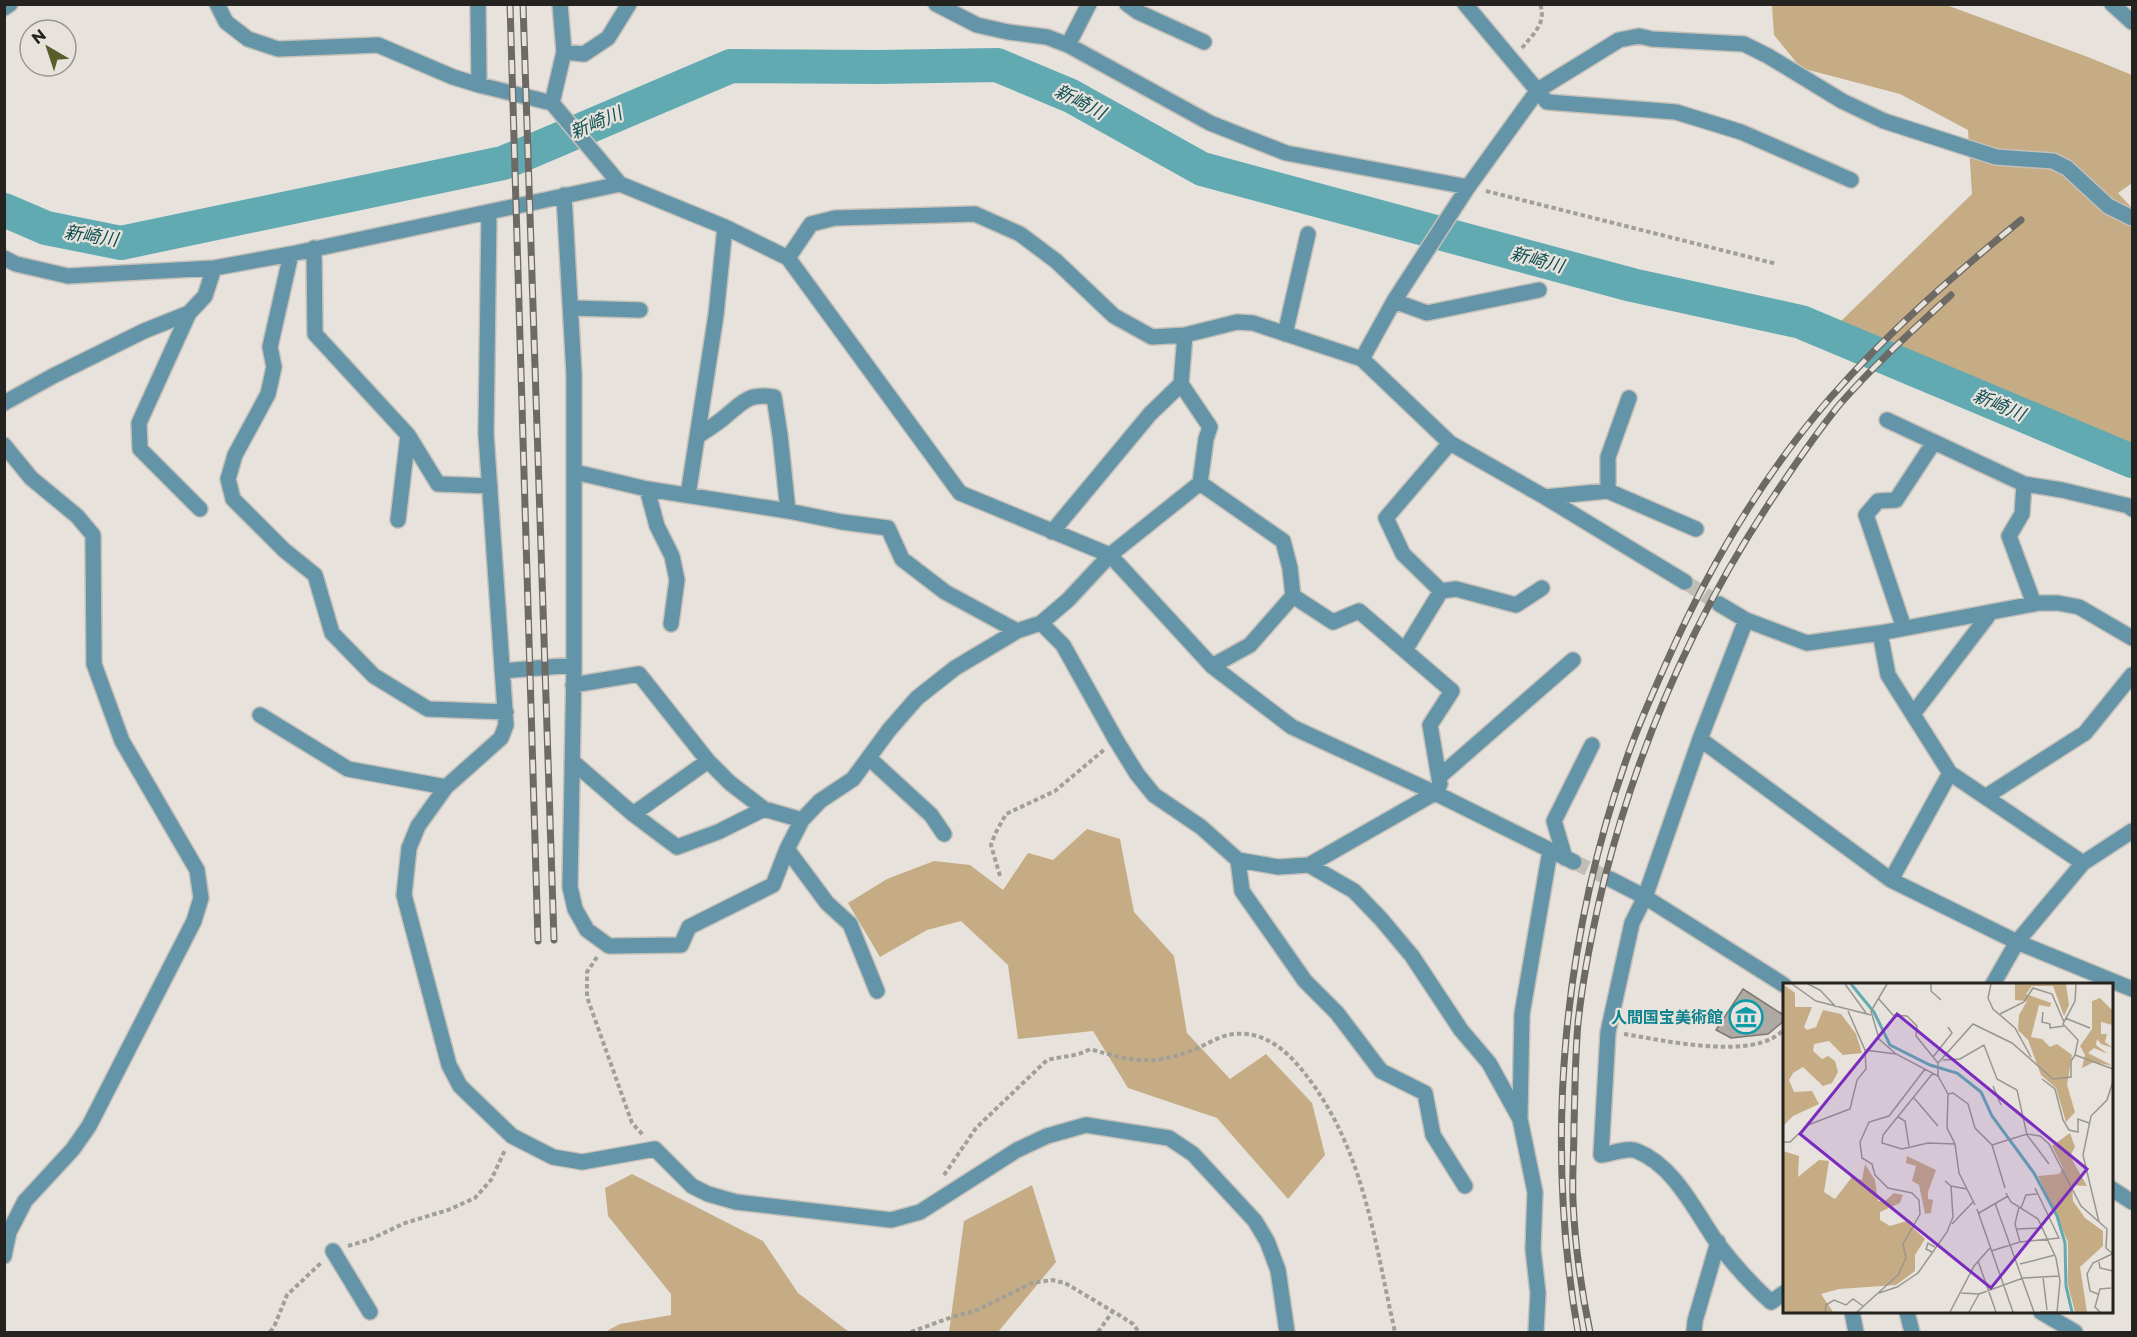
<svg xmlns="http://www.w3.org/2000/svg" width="2137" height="1337" font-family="Montserrat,'Noto Sans JP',sans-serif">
	<rect width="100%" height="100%" fill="#e7e2db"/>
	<path fill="#c5ac85" d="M1772 5H1948L1949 6 2088 57 2132 75V183L2118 193 2132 208V447L1841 321 1972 194 1968 130 1900 94 1801 68 1774 35Z
		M1087 829 1120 839 1134 912 1174 956 1187 1033 1230 1079 1266 1054 1312 1103 1325 1155 1288 1199 1217 1118 1128 1088 1093 1031 1018 1039 1008 965 961 921 927 930 880 957 848 903 887 879 934 861 970 865 1003 890 1028 853 1053 860Z
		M632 1174 763 1241 798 1293 849 1332H605L620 1324 671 1315V1294L608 1216 605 1188Z
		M1032 1185 1056 1262 998 1332H949L964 1221Z"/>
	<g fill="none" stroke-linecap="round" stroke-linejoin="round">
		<path stroke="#62aab1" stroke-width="34" d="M4 210 46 228 121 243 503 163 731 66 878 67 997 65 1071 96 1202 169 1632 285 1801 322 2132 461"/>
	</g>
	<path fill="#aea9a2" stroke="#7c7771" stroke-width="1.5" d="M1743 989 1785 1016V1020L1768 1034 1731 1038 1716 1030Z"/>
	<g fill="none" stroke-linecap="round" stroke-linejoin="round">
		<path stroke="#c0bcb6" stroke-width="15" stroke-dasharray="15 8" stroke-linecap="butt" d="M1685 582 1719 604
			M1574 862 1610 879"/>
		<defs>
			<path id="minor" d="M217 4 226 22 248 39 278 49 378 45 453 77 479 85 552 103
				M478 4 479 85
				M560 4 564 52 552 103 620 184
				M936 4 977 25 1008 32 1047 37 1068 45 1210 123 1286 153 1468 187
				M1127 4 1138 12 1204 42
				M1465 4 1547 102 1676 112 1741 132 1851 180
				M2112 4 2132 22
				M4 8 10 4
				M1068 45 1089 4
				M564 52 584 54 608 38 629 4
				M564 195 574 374V665L570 887 575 909 587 930 609 946 681 945 689 927 773 885 787 849 802 820 820 801 853 779 889 730 917 698 955 668 1017 631 1041 623 1068 600 1110 555 1200 483 1206 439 1210 427 1181 384 1185 335
				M489 213 486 434 506 725 501 738 446 787 418 826 409 848 404 895 449 1065 460 1086 512 1136 553 1157 582 1162 655 1149 692 1186 708 1194 736 1202 891 1220 920 1212 1017 1150 1047 1136 1086 1125 1169 1138 1193 1154 1255 1221 1267 1241 1278 1270 1287 1332
				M314 248 315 334 408 435 438 484 490 486
				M291 254 270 347 274 367 268 394 235 455 228 479 233 499 284 550 315 575 332 633 374 676 428 709 506 712
				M4 258 16 264 68 276 214 268 291 254 620 184 725 227 788 258 960 493 1110 555 1212 666 1292 727 1435 793 1574 862
				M788 258 811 224 835 218 975 214 1020 234 1056 261 1114 316 1152 337 1185 335 1237 322 1253 323 1362 359 1450 443 1545 497 1685 582
				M1394 301 1427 313 1539 290
				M571 308 640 310
				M189 313 139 423 140 449 200 509
				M1285 334 1308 234
				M1362 359 1394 301 1468 187 1538 90 1619 40 1639 36 1652 39 1744 44 1768 56 1842 101 1884 121 1996 157 2053 161 2067 168 2108 206 2132 218
				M4 403 53 376 144 331 189 313 205 296 214 268
				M1887 420 2024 484 2062 490 2129 506 2132 509
				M698 436C708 429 718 423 726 416 744 401 749 393 774 397L780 435 788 511
				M4 445 31 478 77 516 93 535 94 664 122 741 197 870 201 898 194 921 89 1126 73 1149 25 1201 9 1232 4 1256
				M575 472 647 489 788 511 842 522 888 528 902 559 945 592 1017 631
				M1200 483 1283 541 1290 568 1293 596 1250 645 1212 666
				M2024 484 2022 514 2009 536 2034 604
				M647 489 657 526 672 556 677 580 671 624
				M1608 491V457L1629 398
				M688 495 716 315 725 227
				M1545 497 1608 491 1696 529
				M398 520 408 435
				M1052 532 1150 414 1181 384
				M1441 591 1456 589 1516 605 1542 588
				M1719 604 1746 620 1807 643 1880 633 2039 603H2058L2079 607 2132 638
				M1746 620 1700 739 1645 897 1632 923 1608 1032 1601 1155C1611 1154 1628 1147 1637 1151 1675 1166 1696 1213 1718 1244 1734 1265 1751 1284 1771 1302L1784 1293
				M1041 623 1063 645 1116 740 1137 774 1154 795 1201 827 1238 860 1278 867 1309 865 1435 793 1440 784 1430 725 1452 691 1359 611 1333 622 1293 596
				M1904 628 1866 515 1878 501 1896 500 1934 442
				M1880 633 1888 675 1950 773 2083 863
				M1405 650 1441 591 1403 554 1386 518 1450 443
				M503 671 574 665
				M573 685 639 674 708 761 730 783 764 809 802 820
				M1913 714 1991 612
				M260 715 348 769 446 787
				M1700 739 1891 880 2017 942 2132 989
				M869 758 931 815 944 834
				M572 761 633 814 677 847 718 832 764 809
				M1439 777 1573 660
				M1985 797 2085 733 2132 675
				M633 814 708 761
				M787 849 827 903 850 924 877 991
				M1565 858 1554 821 1592 745
				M1238 860 1242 891 1305 981 1337 1013 1381 1071 1425 1093 1433 1135 1465 1186
				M1309 865 1354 891 1381 919 1412 956 1461 1030 1489 1063 1520 1119 1535 1192 1533 1249 1538 1293 1536 1332
				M1610 879 1645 897 1784 985
				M1891 880 1950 773
				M1993 984 2017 942 2083 863 2132 831
				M1520 1116 1522 1014 1550 851
				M2112 1189 2132 1202
				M333 1251 370 1312
				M1852 1312 1856 1332
				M1907 1312 1912 1332
				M2041 1312 2075 1332
				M1694 1332 1695 1321 1718 1242"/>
		</defs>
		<use href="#minor" stroke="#c4c0b9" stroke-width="18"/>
		<path stroke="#a29e98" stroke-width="4" stroke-dasharray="4.5 3" stroke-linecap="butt" d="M1522 48C1533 34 1547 23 1540 4
			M1486 191 1777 264
			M1000 876 991 845 995 834 1006 814 1055 791 1105 749
			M597 957 587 972V997L632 1123 643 1135
			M1624 1034C1662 1040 1757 1062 1784 1029
			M944 1175 976 1128 1047 1060C1062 1056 1077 1057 1090 1049 1135 1062 1151 1066 1196 1049 1207 1044 1221 1035 1234 1034 1263 1031 1285 1049 1302 1070 1364 1146 1374 1240 1395 1332
			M348 1246 371 1239 405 1223 448 1210 475 1198 491 1180 505 1150
			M270 1332 274 1327 287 1295 322 1262
			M911 1332 952 1317 975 1311 1032 1283 1052 1280 1065 1283 1119 1315 1133 1324 1139 1332
			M1098 1332 1113 1311"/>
		<use href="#minor" stroke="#6394a7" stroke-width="15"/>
		<defs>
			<path id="rail" d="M510 4 538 941
				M523 4 554 940
				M1578 1332C1544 1140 1563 936 1629 752 1640 721 1654 690 1668 659 1710 565 1763 475 1831 397 1889 331 1954 275 2021 220
				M1590 1332C1581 1289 1575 1245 1573 1201 1572 1176 1574 1151 1574 1126 1575 1092 1575 1057 1578 1023 1583 975 1593 927 1604 881 1639 742 1696 612 1776 493 1796 463 1817 432 1840 404 1874 365 1913 330 1951 295"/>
		</defs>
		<use href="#rail" stroke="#6d6a65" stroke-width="7"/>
		<use href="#rail" stroke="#e7e2db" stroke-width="4.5" stroke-dasharray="14" stroke-linecap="butt"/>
	</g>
	<defs>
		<symbol id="museum-ring" viewBox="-11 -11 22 22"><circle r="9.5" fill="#e7e2db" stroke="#0f9aa8" stroke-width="1.5"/><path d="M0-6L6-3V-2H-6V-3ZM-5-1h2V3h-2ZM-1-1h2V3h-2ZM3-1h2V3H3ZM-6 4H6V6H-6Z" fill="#0f9aa8"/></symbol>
	</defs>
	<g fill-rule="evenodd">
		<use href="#museum-ring" x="1727" y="998" width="38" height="38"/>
	</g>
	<g text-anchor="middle" stroke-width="4.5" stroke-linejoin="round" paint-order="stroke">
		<g font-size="16" font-weight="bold" fill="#0d838f" stroke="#e7e2db" text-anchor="end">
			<text x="1723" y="1023">人間国宝美術館</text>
		</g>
		<g font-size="18" font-style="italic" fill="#0d4f54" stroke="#e7e2db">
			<text transform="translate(1080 102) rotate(27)" y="6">新崎川</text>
			<text transform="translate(596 123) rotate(-23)" y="6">新崎川</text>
			<text transform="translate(91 236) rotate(9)" y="6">新崎川</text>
			<text transform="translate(1537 260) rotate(15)" y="6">新崎川</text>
			<text transform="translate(1999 405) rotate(23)" y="6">新崎川</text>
		</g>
	</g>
	<g transform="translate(1783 983)">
		<rect width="330" height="330" fill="#e7e2db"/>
		<path d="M0 1 12 10V24H29L21 44 24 47 33 44 40 27 58 31 73 51 79 70 60 72 46 58 31 61 30 68 39 76 45 73 52 78 55 89 49 100 40 103 20 84 10 90 6 97 11 109 29 108 36 121 10 133 0 143ZM232 1H283L286 22 281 33 270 3H249L243 11 268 20 267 24 256 22 248 54 259 56 267 64 274 61 289 72 284 102 292 129 283 139 273 105 258 92 245 57 235 47 236 32 244 18 232 17ZM317 15 330 28V42L318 39V51H324L322 59 330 65 318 61 314 56 313 62 325 71 311 65 305 70 330 83 311 79 299 85 302 72 297 63 309 46V18ZM287 150 292 164 287 173 304 203 289 202 290 218 302 235 320 248V263L297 284 304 329H292L285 302V259L255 193 276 191 280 185 269 163ZM0 168 16 173 15 194 36 177 46 178 41 209 52 216 69 194 79 197 82 181 92 197 95 218 101 219 111 210 120 212 117 220 97 229V237L107 243 127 237V242L142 256 132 272V288L113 302 56 306 38 311 50 329H0ZM124 173 153 187 145 209V216L150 217 148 230 142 231 136 202 129 198 133 183 123 180Z" fill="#c5ac85"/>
		<path fill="none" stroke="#62aab1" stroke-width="3" d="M68 1 91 29 107 62 147 82 174 90 198 109 209 133 251 190 274 233 282 260 283 303 289 329"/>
		<path fill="none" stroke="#999690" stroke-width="1.5" d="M9 1 33 18 88 32M25 1 37 7 53 24M62 1 83 30M104 1 88 28 96 56 113 71 155 93 165 111 164 145 172 161 176 190 192 222M148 1V8L158 17M208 1 205 15 210 26 232 45 248 74M95 15 110 32 124 33 134 43 133 53 155 80M65 28 82 67 113 71M260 29 259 39 267 41V45L281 43M217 31 241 19 250 5 269 11 281 39M282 35 307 45M292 72 295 57 280 41 292 18 293 1M150 74 169 50 165 44M160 77 177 76 201 62 214 96 234 107 244 152 266 181M150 90 100 152 99 160 119 166 145 160 172 161M155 93V80L190 41 229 60 270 96 288 94V78L292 72 330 86M259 96 272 106 280 137 286 147 295 149V136L306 140M210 103 218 122M165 111 170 110 185 121 192 145 209 162 222 205M131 115 155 143M115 134 122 138 126 163M0 159H7L25 142 67 126 74 97 83 86 82 67M209 162 244 151 257 153 266 161 298 223 324 246 323 265 330 271M162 198 168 203 184 206M223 210 228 219 255 236 273 275 277 298 274 329M212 220 251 329M236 224 232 241 237 259M238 225 243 212 254 211M194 226 230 329M196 230 225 213M316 239 300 172 308 133 324 117 330 98M169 241 190 219M233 246 259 245M208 268 237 259 276 255 252 205M149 269 143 266 145 260 152 264M195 278 213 329M316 279 317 285 330 288M237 281 272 272M260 294 264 327M96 310 114 304 135 290 164 249 170 234 168 203M178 310 196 311 240 295 276 293M315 311 307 308 304 291 310 280 329 271M42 329 43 322 51 317 63 322 70 316 80 323M74 329 115 292 123 275 120 261 137 231 136 217 129 210 105 205 92 192 89 181 79 175 77 159 86 139 106 133 142 86M167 329 191 283 207 265M186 329 196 311M257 329H286M317 329 312 324 317 306 328 305"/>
		<path fill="#7b2cbf" fill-opacity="0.15" stroke="#7b2cbf" stroke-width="3" d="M114 31 304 186 208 305 17 151Z"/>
		<rect width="330" height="330" fill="none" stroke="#252320" stroke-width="3"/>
	</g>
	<rect width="2137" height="1337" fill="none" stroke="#252320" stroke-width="12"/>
	<g transform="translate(48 48) rotate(321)"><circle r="28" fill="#e7e2db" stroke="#999690" stroke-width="1.5"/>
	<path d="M0-4.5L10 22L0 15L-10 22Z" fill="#575e2c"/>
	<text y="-9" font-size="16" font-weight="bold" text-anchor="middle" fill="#252320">N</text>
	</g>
</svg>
